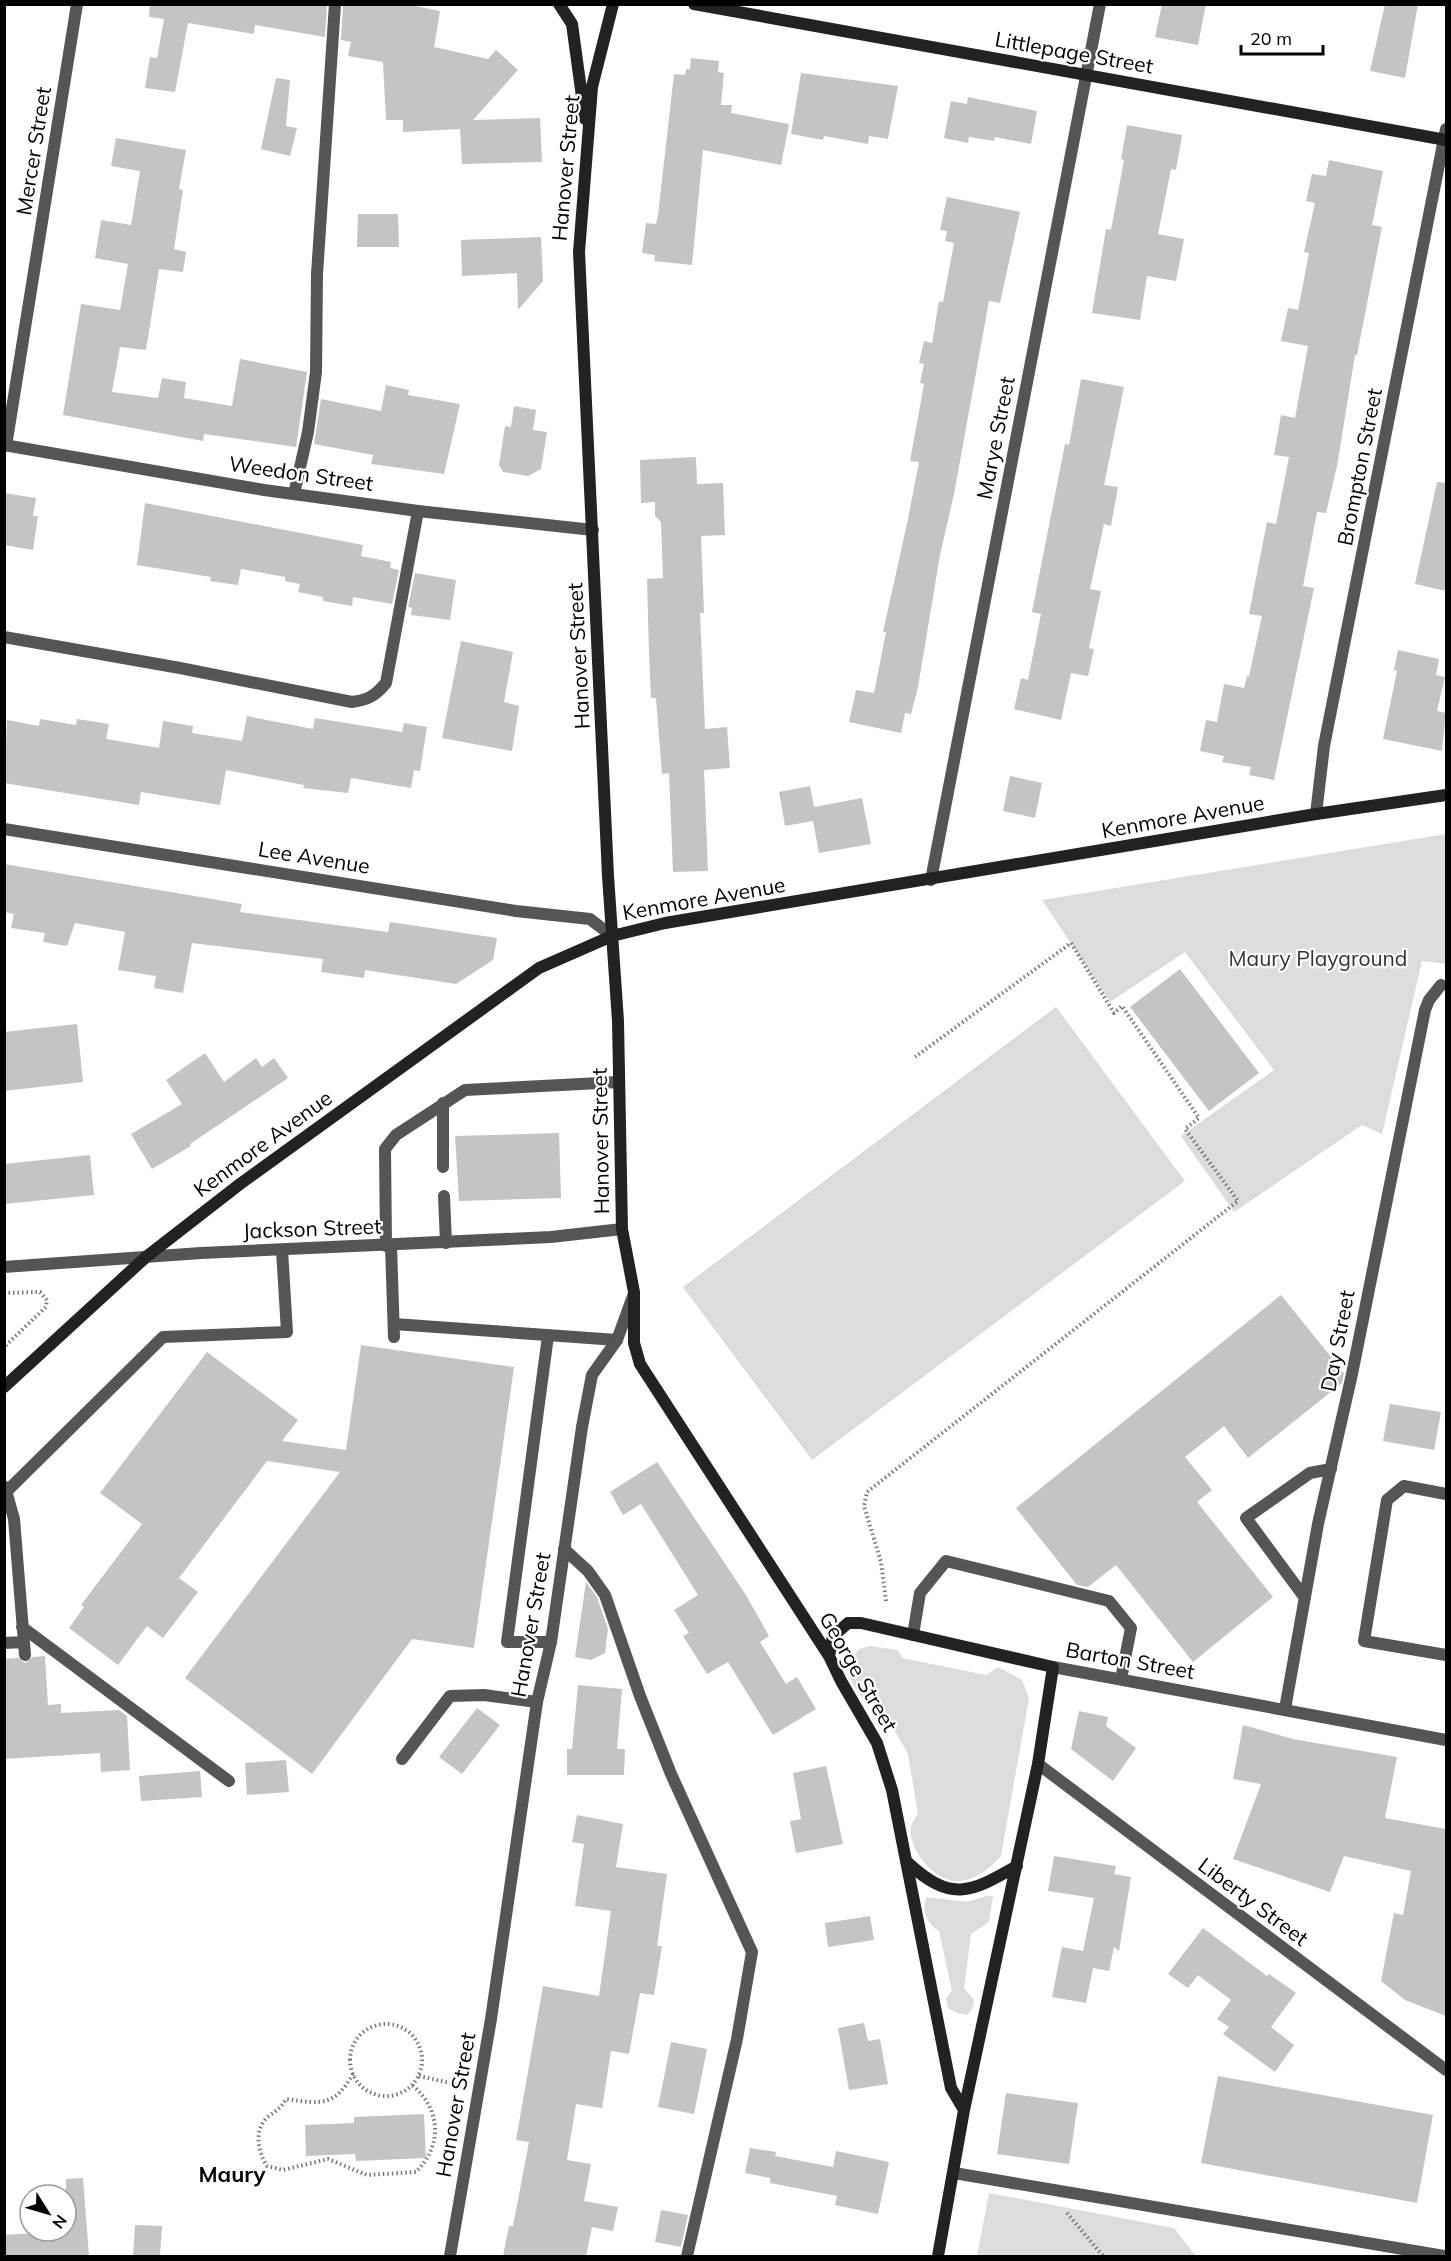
<svg xmlns="http://www.w3.org/2000/svg" width="1451" height="2261" font-family="Mulish,sans-serif">
	<rect width="100%" height="100%" fill="#fff"/>
	<path fill="#dcdcdc" d="M1446 834V964L1422 961 1382 1134 1362 1125 1234 1212 1181 1136 1274 1070 1185 952 1110 1002 1042 900Z
		M1056 1007 1185 1181 812 1460 683 1287Z
		M870 1646 898 1650 902 1658 986 1675 998 1667 1022 1680 1029 1698 1001 1856C990 1869 972 1883 953 1881 932 1878 907 1848 911 1826 912 1822 916 1817 918 1814L908 1754 877 1700 862 1698 851 1680 850 1660 859 1649Z
		M986 1896H993L989 1922 971 1934 964 1988 974 2000 973 2007 967 2015 957 2013 948 2008 946 1998 952 1991 939 1931C928 1925 920 1909 927 1897L967 1902Z
		M989 2193 1174 2228 1196 2256H977Z"/>
	<path fill="#c4c4c4" d="M150 4H327L325 37 255 25 254 34 188 23 175 92 145 88 150 57 157 58 164 19 149 17Z
		M343 4H406L440 11 434 47 488 59 496 50 518 70 473 120 540 118 542 162 462 164 460 129 403 132V120H386L383 62 348 56 351 42 341 40Z
		M1162 4H1206L1198 45 1155 37Z
		M1385 4H1418L1405 78 1370 71Z
		M691 58 719 61 718 72 724 73 721 105H732L731 113 789 124 781 165 703 150 692 265 654 261 655 255 642 253 646 223 656 224 658 215 674 74 685 75 686 69H690Z
		M801 73 898 86 888 139 869 136 868 144 824 136 823 140 791 134Z
		M276 78 290 80 286 126 297 128 290 156 261 149Z
		M968 97 1037 111 1031 144 995 137 994 141 969 137 968 143 944 138 951 101 967 104Z
		M1127 125 1182 135 1176 170 1171 169 1158 234 1184 239 1176 281 1147 276 1140 320 1092 313 1106 229 1111 230 1124 160 1121 159Z
		M116 138 186 150 179 189 183 190 174 249 186 252 183 272 159 269 146 350 120 347 112 392 158 398 162 378 186 382 184 398 232 406 240 359 307 372 296 447 204 434 203 441 63 415 81 304 120 310 128 264 95 258 101 220 131 225 140 171 111 166Z
		M1329 160 1383 171 1372 225 1382 227 1357 355H1355L1337 466 1326 513 1317 512 1303 586 1314 588 1274 780 1249 775 1251 767 1222 762 1224 756 1200 751 1206 720 1217 722 1224 684 1244 688 1247 676H1249L1262 616 1249 614 1267 522 1276 524 1289 457 1274 455 1281 415 1295 418 1308 346 1281 341 1288 308 1298 310 1309 253 1304 252 1315 203 1306 201 1312 174 1326 176Z
		M947 197 1020 212 1000 303 989 301 954 494 940 555 918 687 911 714 905 713 901 733 849 722 856 690 874 693 886 632H883L908 519 919 462 910 461 924 384 920 383 924 364 919 363 924 341 932 343 939 301 943 302 954 243 945 241 947 231 940 230Z
		M358 214H398L399 247H357Z
		M541 237 543 281 518 310 517 273 462 276 461 240Z
		M1081 379 1124 387 1104 485 1118 487 1111 526 1104 524 1090 589 1101 591 1089 648 1094 649 1088 676 1071 673 1061 720 1014 709 1021 678 1028 680 1041 614 1032 612 1065 444 1069 445Z
		M386 385 409 390 408 395 460 404 444 474 371 464 373 455 314 444 321 399 381 411Z
		M514 406 536 410 533 430 547 432 541 469 528 476 503 472 499 465 505 426 511 427Z
		M696 457 697 484 723 483 725 535 701 536 704 613H700L705 729 727 727 730 768 704 770 708 871 673 872 669 773 662 774 656 698H651L649 652 647 579 663 578 661 522 655 516V502L641 503 640 460Z
		M1437 482 1446 483V591L1415 584Z
		M4 493 36 498 33 516H38L33 550 4 545Z
		M145 503 363 545 361 556 391 562 390 568 399 570 392 604 353 597 352 606 323 601V597L298 592 300 584 285 581V577L241 569 238 585 210 581 211 577 137 565Z
		M415 573 456 580 450 620 411 615 412 608 408 607Z
		M461 641 513 652 504 702 519 706 512 751 442 738Z
		M1398 650 1439 659 1436 675 1445 677 1437 711 1446 713 1442 751 1383 739 1397 671 1394 670Z
		M247 716 313 729 315 718 402 732 404 723 427 727 420 771 414 770 411 788 351 778 348 793 303 788 304 785 226 770 220 805 141 792 139 805 4 783 7 720 39 726 40 719 76 725 77 719 109 724 106 739 159 748 163 721 193 726 192 733 242 741Z
		M1010 776 1042 783 1035 818 1003 811Z
		M810 786 814 807 862 798 871 844 819 853 813 821 785 826 779 792Z
		M4 864 242 904 240 912 388 932 390 922 497 938 493 960 456 984 365 970 364 978 321 972 323 959 192 943 183 993 154 988 156 976 118 970 125 932 75 923 67 946 43 942 45 933 11 928 14 914 4 912Z
		M1180 969 1259 1073 1209 1111 1130 1007Z
		M77 1024 83 1082 4 1091V1032Z
		M205 1053 224 1082 256 1058 262 1067 274 1058 288 1078 190 1144 191 1146 152 1169 131 1134 182 1104 166 1080Z
		M559 1133 561 1198 459 1201 455 1136Z
		M90 1155 94 1195 4 1204V1164Z
		M1281 1295 1344 1373 1342 1383 1248 1458 1224 1426 1185 1457 1212 1490 1197 1502 1273 1597 1193 1662 1116 1565 1088 1587 1077 1585 1016 1508Z
		M361 1345 514 1367 474 1648 412 1639 312 1774 185 1678 340 1472 267 1461 179 1578 198 1592 163 1638 147 1626 118 1665 69 1628 84 1607 81 1605 142 1524 100 1493 207 1352 298 1420 282 1441 346 1450Z
		M1390 1404 1441 1412 1434 1450 1383 1441Z
		M657 1462 746 1595 769 1636 760 1642 786 1684 797 1677 816 1709 773 1735 728 1662 707 1674 683 1636 689 1633 674 1610 698 1595 641 1504 623 1515 610 1492Z
		M586 1582 597 1597 608 1629 605 1653 591 1660 575 1657Z
		M45 1656 48 1705 61 1704V1713L119 1710 127 1716 130 1770 101 1772 100 1753 4 1759V1659L18 1658 25 1663 33 1657Z
		M578 1685 622 1689 617 1749H625L624 1775H567V1749H572Z
		M477 1708 500 1725 462 1774 439 1757Z
		M1079 1711 1108 1717 1106 1726 1136 1748 1113 1781 1071 1749Z
		M1243 1725 1293 1739 1397 1757 1385 1818 1446 1829V2016L1405 2000 1381 1981 1394 1913 1403 1915 1411 1871 1344 1856 1330 1892 1233 1859 1261 1784 1233 1779Z
		M286 1760 289 1792 247 1795 245 1763Z
		M826 1766 843 1844 796 1853 790 1821 801 1819 793 1773Z
		M200 1771 202 1797 141 1801 139 1776Z
		M577 1815 623 1824 616 1867 667 1874 657 1946H662L654 1995 640 1993 629 2054 611 2051 602 2108 576 2104 567 2160 591 2164 584 2201 618 2207 613 2231 592 2227 586 2256H503L509 2226H513L529 2142 516 2140 543 1986 599 1996 611 1911 575 1906 584 1844 572 1842Z
		M1054 1856 1116 1866 1114 1874 1131 1877 1119 1951 1114 1947 1109 1971 1093 1968 1086 2003 1052 1997 1062 1947 1083 1951 1094 1898 1048 1891Z
		M870 1916 874 1940 828 1947 825 1923Z
		M1203 1928 1267 1976 1269 1974 1296 1993 1271 2027 1294 2045 1275 2072 1223 2034 1229 2027 1217 2019 1231 2000 1198 1975 1188 1988 1168 1974Z
		M864 2023 868 2041 880 2039 888 2084 849 2090 838 2028Z
		M671 2042 707 2049 694 2114 658 2107Z
		M1218 2076 1433 2115 1417 2203 1201 2163Z
		M1006 2093 1078 2103 1069 2164 997 2154Z
		M424 2114 426 2158 356 2161 355 2154 306 2156 305 2125 354 2123V2117Z
		M750 2148 776 2152 775 2156 833 2167 836 2151 889 2162 878 2214 835 2205 837 2196 770 2183V2178L745 2173Z
		M83 2178 89 2256H4V2235L66 2231V2179Z
		M661 2210 688 2215 681 2247 655 2242Z
		M135 2225 162 2226 160 2256H133Z"/>
	<g fill="none" stroke-linecap="round" stroke-linejoin="round">
		<path stroke="#777" stroke-width="4" stroke-dasharray="1.5 3" stroke-linecap="butt" d="M4 1293 40 1292 47 1300 46 1307 4 1347
			M886 1601 881 1562 864 1506 867 1492 1238 1201 1185 1129 1199 1118 1122 1006 1114 1013 1071 943 915 1057
			M350 2060a36 36 0 1 1 72 0a36 36 0 1 1-72 0Z
			M353 2074C334 2107 321 2104 286 2099 281 2108 277 2110 269 2116 253 2128 258 2152 267 2166L283 2170 328 2159 367 2175 416 2172C443 2145 441 2109 412 2085
			M419 2076 455 2084
			M1067 2213 1103 2256"/>
		<path stroke="#555" stroke-width="12" d="M294 494 308 432 316 372 317 274 335 4
			M4 637 180 668 352 702C368 700 375 696 386 683L418 511
			M443 1103V1167
			M444 1196 446 1243
			M386 1246 385 1149 396 1135 465 1090 619 1082
			M391 1246 394 1337
			M394 1324 617 1340
			M548 1336 507 1642H551
			M5 1487 14 1519 25 1655
			M4 1494 163 1337 287 1332 282 1250
			M1446 1494 1404 1486 1387 1500 1364 1641 1446 1655
			M564 1549 588 1571 605 1595 640 1696 671 1774 752 1952 737 2039 687 2256
			M1305 1598 1246 1518 1310 1473 1331 1469
			M22 1627 229 1781
			M913 1635 920 1593 946 1561 1109 1601 1131 1628 1121 1679
			M4 1643 23 1642
			M1285 1709 1318 1524 1352 1374 1425 1010 1429 1000 1441 985
			M402 1759 450 1696 484 1695 537 1702
			M954 2173 1444 2256"/>
		<path stroke="#555" stroke-width="12" d="M4 445 264 490 418 511 593 530
			M6 446 77 4
			M1316 814 1324 746 1446 129
			M4 829 516 911 590 919 612 936
			M931 880 1100 4
			M4 1267 201 1253 551 1237 622 1229
			M1053 1667 1446 1740
			M1038 1764 1446 2070
			M450 2256 491 2019 537 1702 551 1642 582 1427 592 1375 617 1340 633 1296"/>
		<path stroke="#222" stroke-width="12" d="M559 4 572 24 585 119
			M613 4 592 87 579 252 608 876 618 1021 622 1229 634 1292V1343L640 1364 829 1656 841 1681 877 1743 892 1790 951 2088 964 2110
			M694 4 1446 140
			M4 1387 146 1257 240 1184 539 968 612 936 665 923 1316 814 1446 795
			M829 1656 833 1636 848 1623H861L1053 1667 1038 1764 964 2110 938 2256
			M907 1862C951 1903 970 1893 1017 1866"/>
	</g>
	<g text-anchor="middle" stroke-width="4.5" stroke-linejoin="round" paint-order="stroke">
		<g font-size="21" fill="#000" stroke="#fff">
			<text transform="translate(1074 53) rotate(10)" y="7">Littlepage Street</text>
			<text transform="translate(34 151) rotate(-81)" y="7">Mercer Street</text>
			<text transform="translate(566 168) rotate(-85)" y="7">Hanover Street</text>
			<text transform="translate(996 438) rotate(-79)" y="7">Marye Street</text>
			<text transform="translate(1360 467) rotate(-79)" y="7">Brompton Street</text>
			<text transform="translate(301 474) rotate(8)" y="7">Weedon Street</text>
			<text transform="translate(579 656) rotate(-93)" y="7">Hanover Street</text>
			<text transform="translate(1183 817) rotate(-10)" y="7">Kenmore Avenue</text>
			<text transform="translate(314 858) rotate(9)" y="7">Lee Avenue</text>
			<text transform="translate(704 899) rotate(-10)" y="7">Kenmore Avenue</text>
			<text transform="translate(601 1141) rotate(-91)" y="7">Hanover Street</text>
			<text transform="translate(263 1144) rotate(-36)" y="7">Kenmore Avenue</text>
			<text transform="translate(312 1229) rotate(-2)" y="7">Jackson Street</text>
			<text transform="translate(1338 1341) rotate(-79)" y="7">Day Street</text>
			<text transform="translate(531 1625) rotate(-80)" y="7">Hanover Street</text>
			<text transform="translate(1130 1661) rotate(10)" y="7">Barton Street</text>
			<text transform="translate(858 1672) rotate(60)" y="7">George Street</text>
			<text transform="translate(1253 1902) rotate(37)" y="7">Liberty Street</text>
			<text transform="translate(456 2105) rotate(-80)" y="7">Hanover Street</text>
		</g>
		<g font-size="21" fill="#333" stroke="#fff">
			<text x="1318" y="966">Maury Playground</text>
		</g>
		<g font-size="22" font-weight="bold" fill="#000" stroke="#fff">
			<text x="232" y="2182">Maury</text>
		</g>
	</g>
	<rect width="1451" height="2261" fill="none" stroke="#000000" stroke-width="12"/>
	<g transform="translate(48 2213) rotate(127)"><circle r="28" fill="#ffffff" stroke="#999999" stroke-width="1.5"/>
	<path d="M0-4.5L10 22L0 15L-10 22Z" fill="#000000"/>
	<text y="-9" font-size="16" font-weight="bold" text-anchor="middle" fill="#000000">N</text>
	</g>
	<path d="M1241 45v9h82v-9" fill="none" stroke="#000000" stroke-width="3"/>
	<text x="1250" y="45" font-size="18" fill="#000000" stroke="#ffffff" stroke-width="4.5" paint-order="stroke">20 m</text>
</svg>
